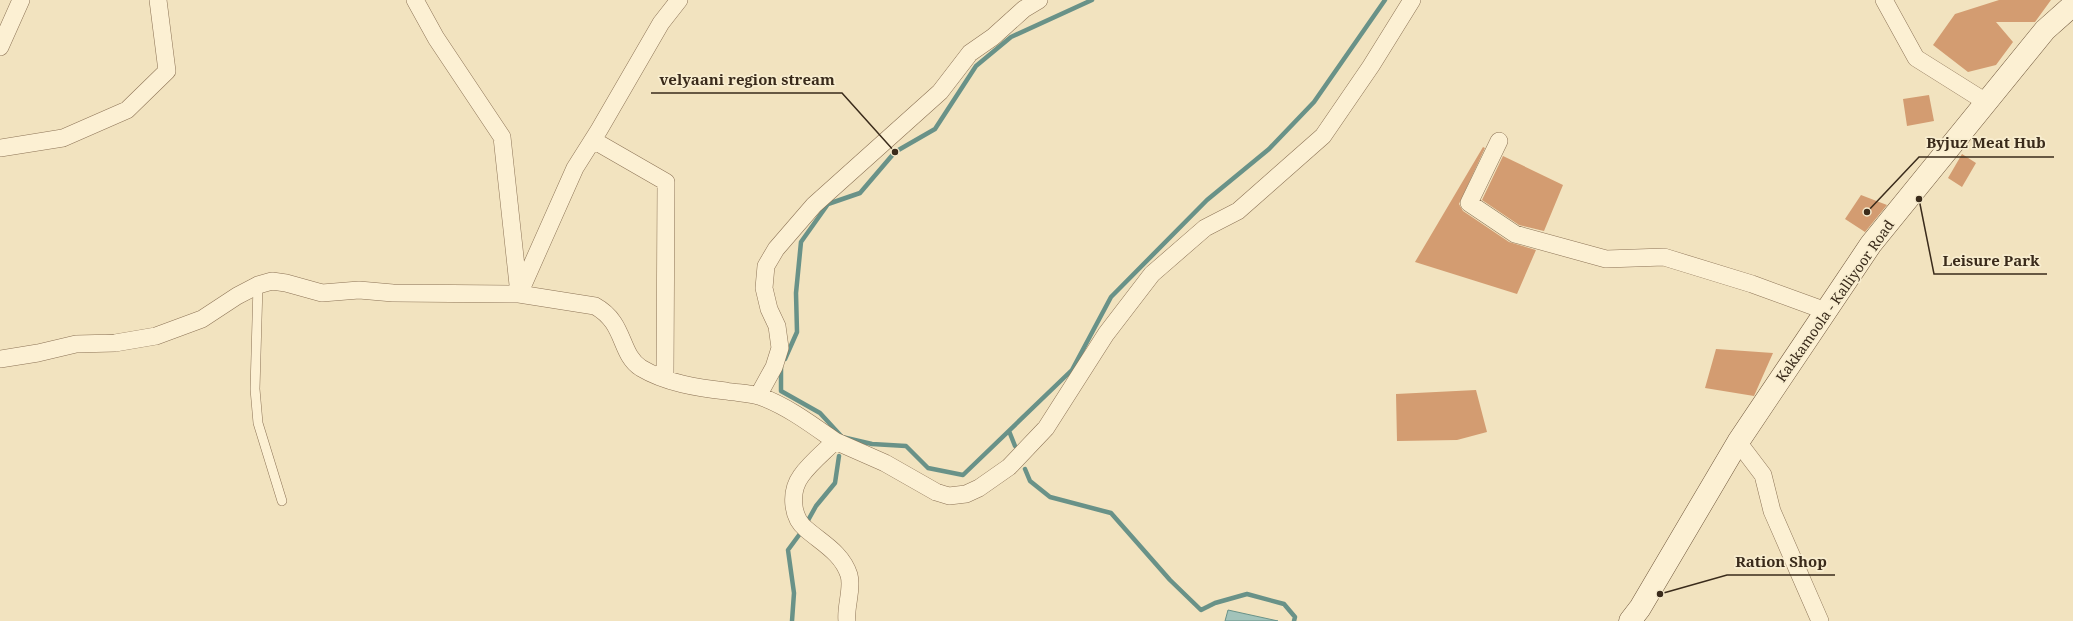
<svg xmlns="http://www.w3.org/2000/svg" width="2073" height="621" font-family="'Noto Serif',serif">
	<rect width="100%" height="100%" fill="#f2e3bf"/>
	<path fill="#a2c3ba" stroke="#699288" d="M1228 610 1278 621H1225Z"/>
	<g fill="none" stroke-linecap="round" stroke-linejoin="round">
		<path stroke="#699288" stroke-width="4.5" d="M785 359 797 332 796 293 801 242 828 204 860 193 895 152 935 129 976 66 1011 37 1092 0
			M781 367V391L820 413 842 437 872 444 906 446 928 468 963 475 1072 370 1111 297 1207 200 1269 149 1314 102 1385 0
			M1009 431 1015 446
			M1025 469 1030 481 1050 497 1111 513 1170 580 1201 610 1215 603 1247 594 1284 604 1295 617 1294 621
			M806 524 816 506 835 483 839 456
			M792 621 794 593 788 550 802 531"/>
	</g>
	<path fill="#d39c71" d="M1999 0H2051L2035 22H1996L2013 42 1996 65 1968 72 1933 45 1955 14Z
		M1929 95 1934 121 1907 126 1903 99Z
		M1483 147 1485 148 1459 204 1463 211 1509 242 1536 250 1517 294 1415 262Z
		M1962 154 1976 163 1962 187 1948 178Z
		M1503 156 1563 185 1544 231 1519 225 1482 200Z
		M1861 195 1887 205 1865 232 1845 219Z
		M1716 349 1773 353 1754 396 1705 388Z
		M1476 390 1487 432 1457 440 1397 441 1396 394Z"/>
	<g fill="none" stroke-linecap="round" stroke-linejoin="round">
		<defs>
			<path id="lane" d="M258 285 255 389 258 423 282 501"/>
			<path id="street" d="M415 0 436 38 502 137 519 294
				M1884 0 1916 58 1986 102
				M0 47 21 0
				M593 140 666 182 665 377
				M1499 141 1469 203 1515 234 1606 259 1664 257 1752 284 1826 311
				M0 148 63 138 127 110 167 71 158 0
				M519 294 575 168 599 130 661 23 679 0
				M0 359 38 353 76 344 115 343 156 336 202 319 237 296 258 285 272 281 286 283 322 293 359 290 393 293 519 294 595 306C626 323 619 354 641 368 666 383 698 388 726 391 737 393 749 393 759 396 787 406 811 424 835 441 824 452 810 463 801 476 790 491 791 517 806 529 822 543 842 553 849 575 853 589 845 607 847 621
				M758 396 774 367 780 348 777 326 769 309 764 288 766 266 776 249 814 205 940 92 970 53 993 37 1024 9 1039 0
				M835 441 885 463 936 492 949 496 966 494 979 488 1009 467 1046 428 1106 334 1152 274 1205 228 1238 211 1323 136 1371 66 1412 0
				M1738 442 1763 475 1772 511 1820 621"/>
			<path id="secondary" d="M1630 621 1640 608 1738 442 1871 244 2045 30 2073 5"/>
		</defs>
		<use href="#lane" stroke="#8c7356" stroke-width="10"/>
		<use href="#street" stroke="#8c7356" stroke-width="18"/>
		<use href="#secondary" stroke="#6d5439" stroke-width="23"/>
		<use href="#lane" stroke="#fcf0d3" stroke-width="9"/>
		<use href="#street" stroke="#fcf0d3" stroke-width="17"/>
		<use href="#secondary" stroke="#fcf0d3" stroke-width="22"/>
	</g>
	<g text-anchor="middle" stroke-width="3.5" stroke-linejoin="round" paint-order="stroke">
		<g font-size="14" fill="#3a2b1b" stroke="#f8edcf">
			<text transform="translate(1835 301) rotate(-55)" y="5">Kakkamoola - Kalliyoor Road</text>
		</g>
	</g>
	<path fill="none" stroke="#3a2b1b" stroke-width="1.5" d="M895 152L842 93H651M1867 212L1919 157H2054M1919 199L1934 274H2047M1660 594L1727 575H1835"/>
	<g fill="#3a2b1b" stroke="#f8edcf" stroke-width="1.5">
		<circle cx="895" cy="152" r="4"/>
		<circle cx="1867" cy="212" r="4"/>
		<circle cx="1919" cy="199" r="4"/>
		<circle cx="1660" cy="594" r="4"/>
	</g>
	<g font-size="15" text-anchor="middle" font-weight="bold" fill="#3a2b1b" stroke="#f8edcf" stroke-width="3.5" stroke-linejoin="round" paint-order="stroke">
		<text x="747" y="85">velyaani region stream</text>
		<text x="1986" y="148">Byjuz Meat Hub</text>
		<text x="1991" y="266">Leisure Park</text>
		<text x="1781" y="567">Ration Shop</text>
	</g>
</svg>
